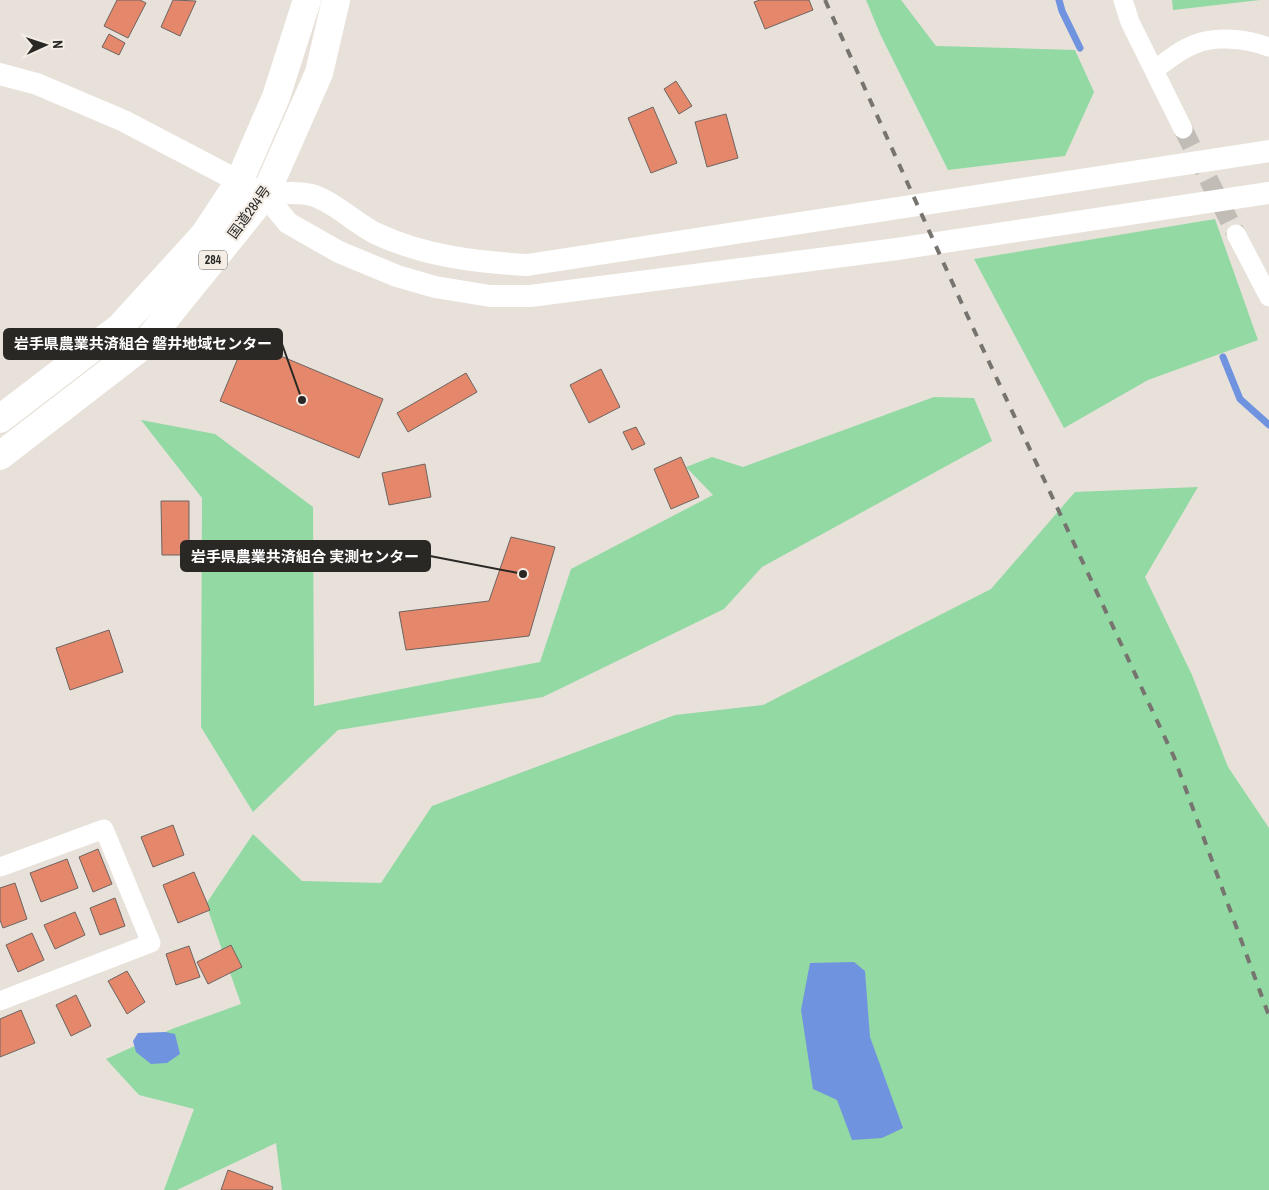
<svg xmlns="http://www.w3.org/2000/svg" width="1269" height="1190" font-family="'Archivo Narrow','Noto Sans JP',sans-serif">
	<rect width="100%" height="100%" fill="#e7e1d9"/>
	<path fill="#92d9a3" d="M866 0H901L936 46 1075 50 1094 92 1065 156 948 170 881 36Z
		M1172 0H1260L1173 10Z
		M1215 219 1258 340 1148 380 1064 428 974 259Z
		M934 397 974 398 992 441 762 567 724 609 543 697 338 730 253 812 201 727 202 498 141 420 215 434 313 507 314 706 540 662 571 569 713 495 686 467 712 457 743 467Z
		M1198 487 1145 577 1192 675 1228 767 1269 828V1190H282L276 1143 177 1190H164L194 1109 139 1095 106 1059 172 1029 241 1004 206 904 253 834 302 881 381 883 432 806 675 715 763 705 991 589 1075 492Z"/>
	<path fill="#7093e0" d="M854 962 865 971 870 1037 903 1128 882 1138 852 1140 837 1100 813 1089 801 1010 810 963Z
		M165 1032 175 1034 180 1054 167 1063 151 1064 136 1052 133 1041 138 1033Z"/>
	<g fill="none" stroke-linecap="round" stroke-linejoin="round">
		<path stroke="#7093e0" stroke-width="7" d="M1059 0 1062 11 1080 48
			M1223 357 1240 399 1269 425"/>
	</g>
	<path fill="#e4876a" stroke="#6d6462" d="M117 0H140L146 3 128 38 104 26Z
		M173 0 196 1 180 36 161 27Z
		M760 0H809L813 10 765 29 754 2Z
		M109 34 125 43 119 55 102 47Z
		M676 81 692 106 679 114 664 89Z
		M653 107 677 163 651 173 628 118Z
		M726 114 738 158 707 167 695 122Z
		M245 341 383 399 359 458 220 401Z
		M601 369 620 407 589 423 570 385Z
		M466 373 477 392 408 432 397 413Z
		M636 427 645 444 632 450 623 432Z
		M681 457 699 497 671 509 654 469Z
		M425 464 431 497 389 505 382 473Z
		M161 501H189V555H162Z
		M511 537 555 547 529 636 406 650 399 612 489 601Z
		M109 630 123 672 70 690 56 648Z
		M173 825 184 855 153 867 141 837Z
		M98 849 112 884 93 892 79 857Z
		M67 859 78 888 41 902 30 873Z
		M194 872 210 910 178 923 163 885Z
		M15 883 27 919 3 928 0 920V888Z
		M115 898 125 926 100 935 90 908Z
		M75 912 85 935 55 949 44 925Z
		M32 933 44 960 18 972 6 945Z
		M231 945 242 967 208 984 197 962Z
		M189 946 200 977 176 985 166 954Z
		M127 971 145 1002 127 1014 108 981Z
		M76 995 91 1026 71 1036 56 1005Z
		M21 1010 35 1043 0 1057V1019Z
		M228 1170 273 1187 272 1190H221Z"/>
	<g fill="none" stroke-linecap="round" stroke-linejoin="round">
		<path stroke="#c1bcb5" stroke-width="19" stroke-dasharray="19 9" stroke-linecap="butt" d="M1183 129 1236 234"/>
		<path stroke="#fff" stroke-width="19" d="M1123 0 1130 22 1183 129
			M1154 70C1166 62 1179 50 1193 45 1215 35 1247 39 1269 47
			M1236 234 1269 297
			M0 867 104 829 151 943 0 1001"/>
		<path stroke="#fff" stroke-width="22" d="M0 74 37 84 124 121 265 195 288 223 339 252 397 276 435 287 490 296H530L897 249 1269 193
			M265 195C280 193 300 191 315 196 337 204 356 224 377 234 424 256 476 262 527 265L1269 151"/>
		<path stroke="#fff" stroke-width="28" d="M0 419 120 327 204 235 239 182 276 97 307 0
			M0 456 144 345 265 195 319 73 336 0"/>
		<path stroke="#77746f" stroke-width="4" stroke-dasharray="9 9" stroke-linecap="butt" d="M825 0 967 315 1174 757 1269 1016"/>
	</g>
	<g text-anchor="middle" stroke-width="4.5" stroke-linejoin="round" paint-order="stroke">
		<rect fill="#f4eee6" stroke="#67635f" stroke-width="1" x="199" y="250.5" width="28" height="19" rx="4"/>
		<g font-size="12" font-weight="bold" fill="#2a2825">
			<text x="213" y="264">284</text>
		</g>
		<g font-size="14" fill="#2a2825" stroke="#f4eee6">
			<text transform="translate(249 212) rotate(-54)" y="5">国道284号</text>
		</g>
	</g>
	<path fill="none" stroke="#2a2825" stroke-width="2" d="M302 400L282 344M523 574L430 556"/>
	<g fill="#2a2825" stroke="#f4eee6" stroke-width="2">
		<circle cx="302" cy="400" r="5"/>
		<circle cx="523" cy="574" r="5"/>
	</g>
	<g fill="#2a2825" stroke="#2a2825" stroke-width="2">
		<rect x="4" y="329" width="278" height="30" rx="5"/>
		<rect x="181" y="541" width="249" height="30" rx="5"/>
	</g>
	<g font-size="15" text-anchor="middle" font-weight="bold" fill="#fff">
		<text x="143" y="349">岩手県農業共済組合 磐井地域センター</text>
		<text x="305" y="562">岩手県農業共済組合 実測センター</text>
	</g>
	<g transform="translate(45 45) rotate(87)" stroke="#f4eee6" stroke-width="4" paint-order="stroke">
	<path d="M0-4L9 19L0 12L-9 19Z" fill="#2a2825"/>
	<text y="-8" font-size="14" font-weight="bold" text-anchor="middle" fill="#2a2825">N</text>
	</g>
</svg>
